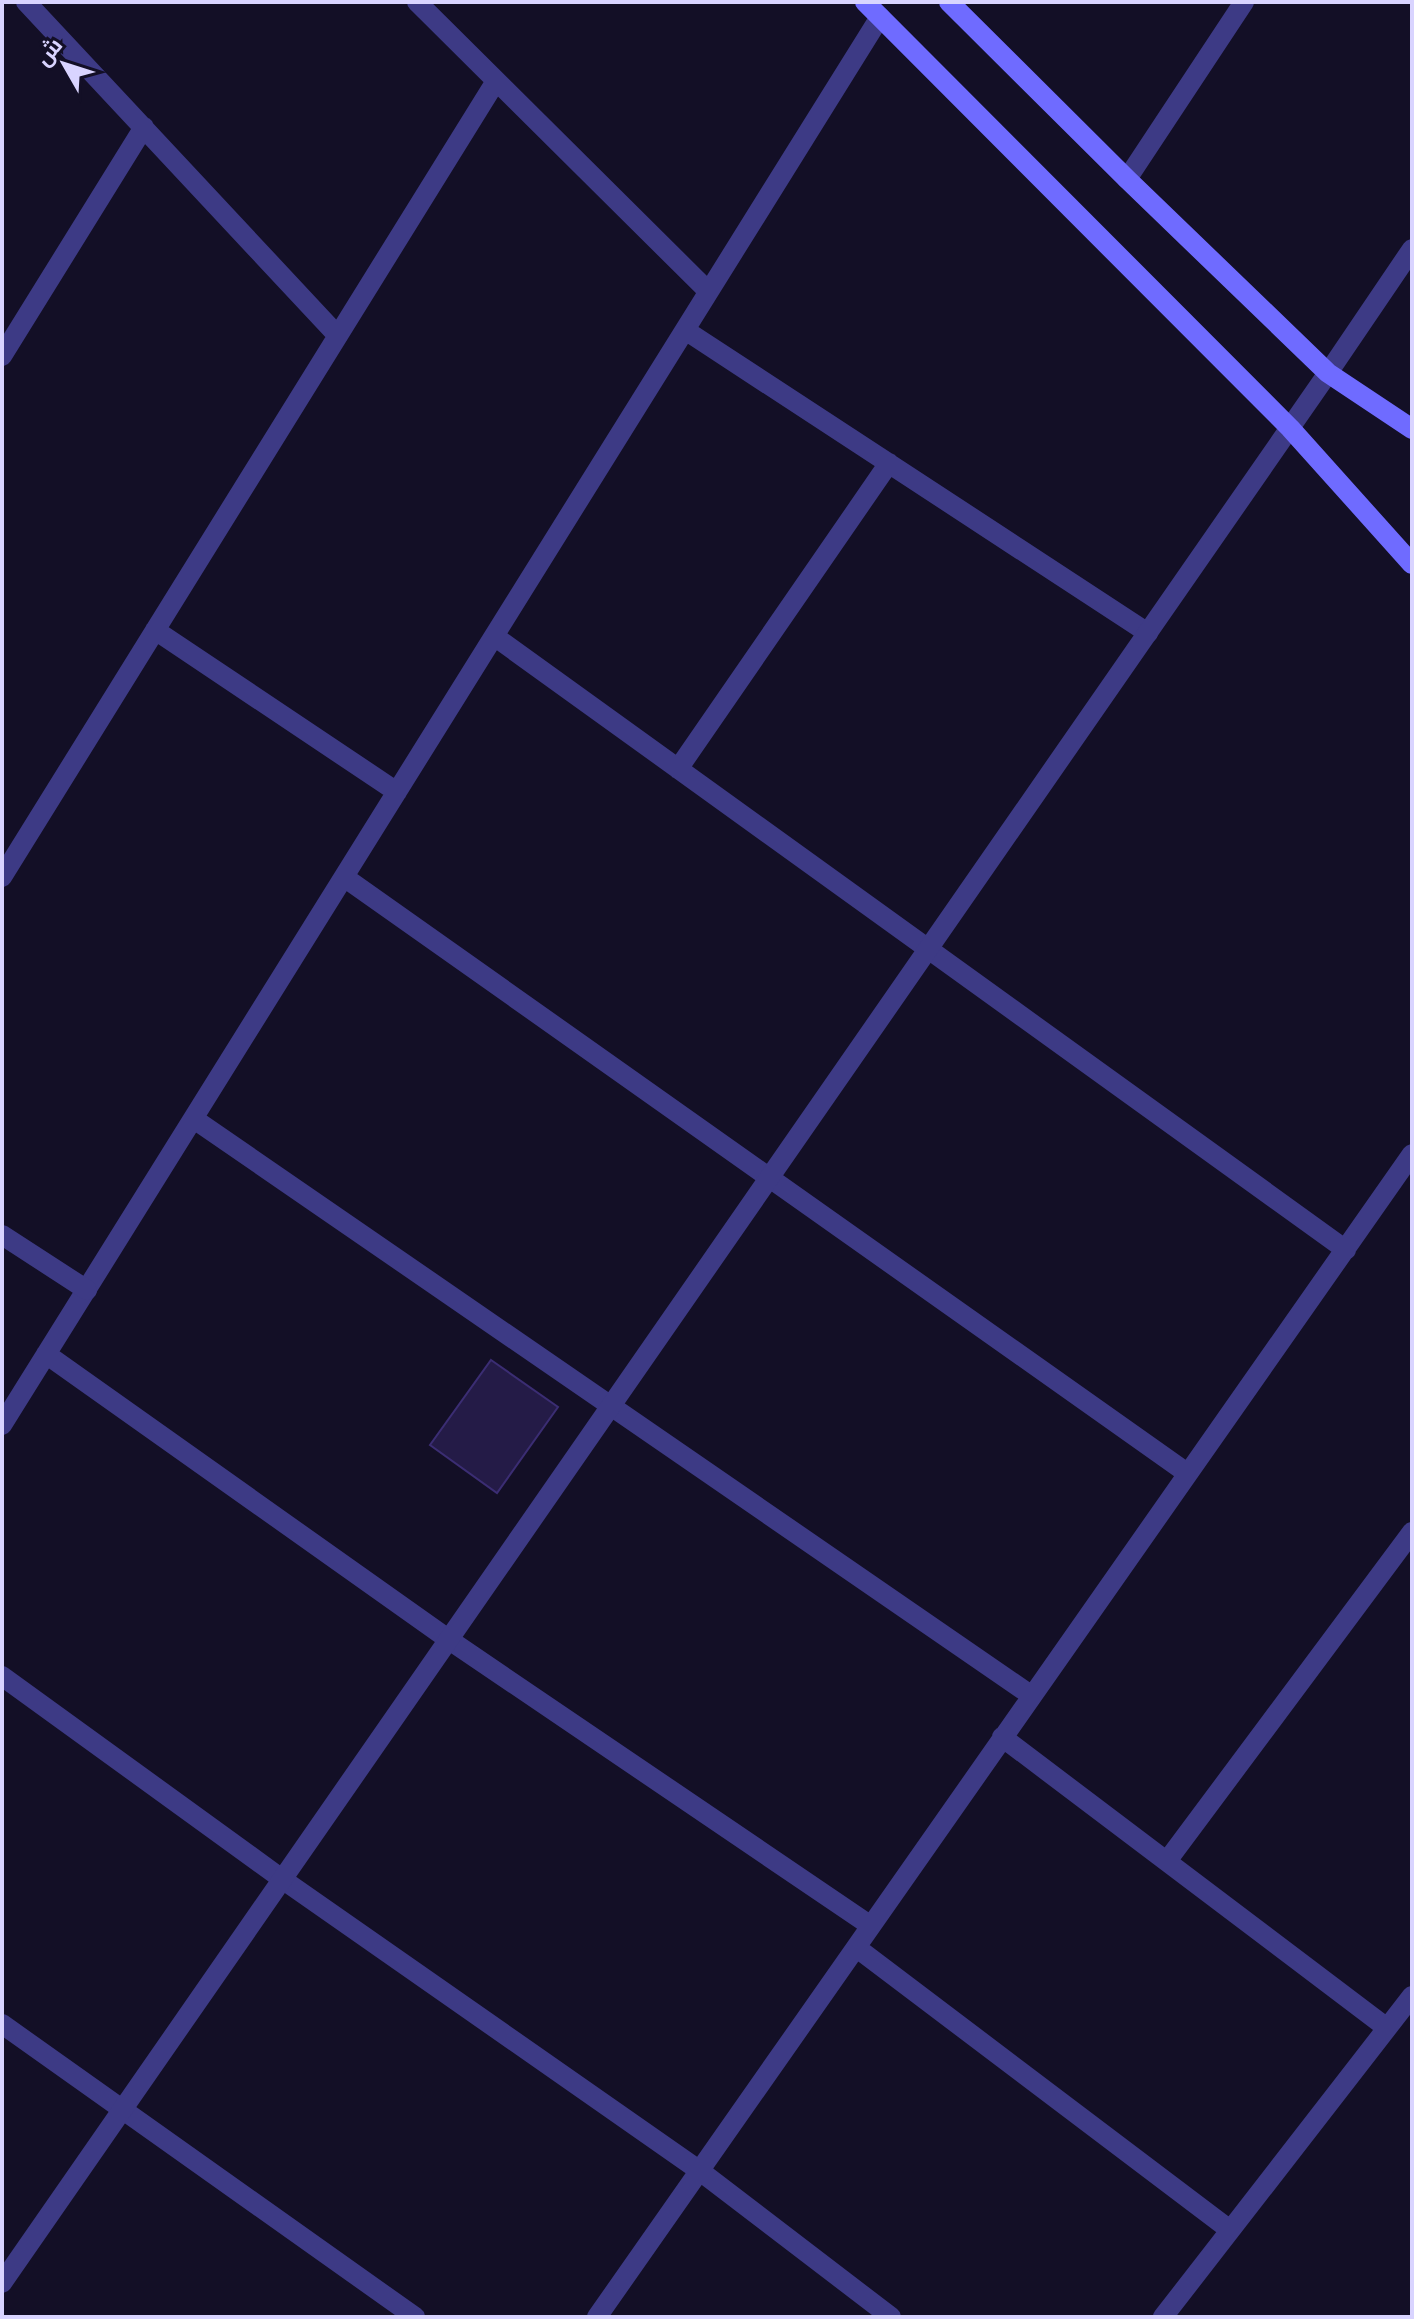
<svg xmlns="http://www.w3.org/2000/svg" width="1414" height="2319" font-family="Mulish,Cairo,sans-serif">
	<rect width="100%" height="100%" fill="#130f26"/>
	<path fill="#241b47" stroke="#3b2d73" stroke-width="2" d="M491 1360 558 1407 497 1493 430 1445Z"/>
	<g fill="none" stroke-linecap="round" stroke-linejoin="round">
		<path stroke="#3d3a85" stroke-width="20" d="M26 2 338 336
			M417 2 708 291
			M1127 179 1244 2
			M685 330 1148 633
			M2 356 144 127
			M1328 373 1412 249
			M155 630 397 792
			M494 636 1346 1250
			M678 769 889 463
			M2 877 496 81
			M344 877 1187 1473
			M194 1119 1032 1696
			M46 1354 448 1639 871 1926
			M2 1425 880 17
			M2 1676 282 1879 700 2171 891 2317
			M1002 1737 1387 2028
			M1167 1861 1412 1532
			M857 1948 1230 2230
			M2 2024 415 2317
			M597 2317 1412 1154
			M1163 2317 1412 1996"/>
		<path stroke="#3d3a85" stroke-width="20" d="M2 1235 87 1290
			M2 2283 1328 373"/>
		<path stroke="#6f6bff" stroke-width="20" d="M865 2 1290 428 1412 564
			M949 2 1127 179 1328 373 1412 429"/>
	</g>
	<rect width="1414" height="2319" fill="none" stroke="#d9d4ff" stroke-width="8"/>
	<g transform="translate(64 64) rotate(309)" stroke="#130f26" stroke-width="6" paint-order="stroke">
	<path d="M0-6L14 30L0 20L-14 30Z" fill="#d9d4ff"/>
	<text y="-12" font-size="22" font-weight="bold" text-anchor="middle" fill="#d9d4ff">ش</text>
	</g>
</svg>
